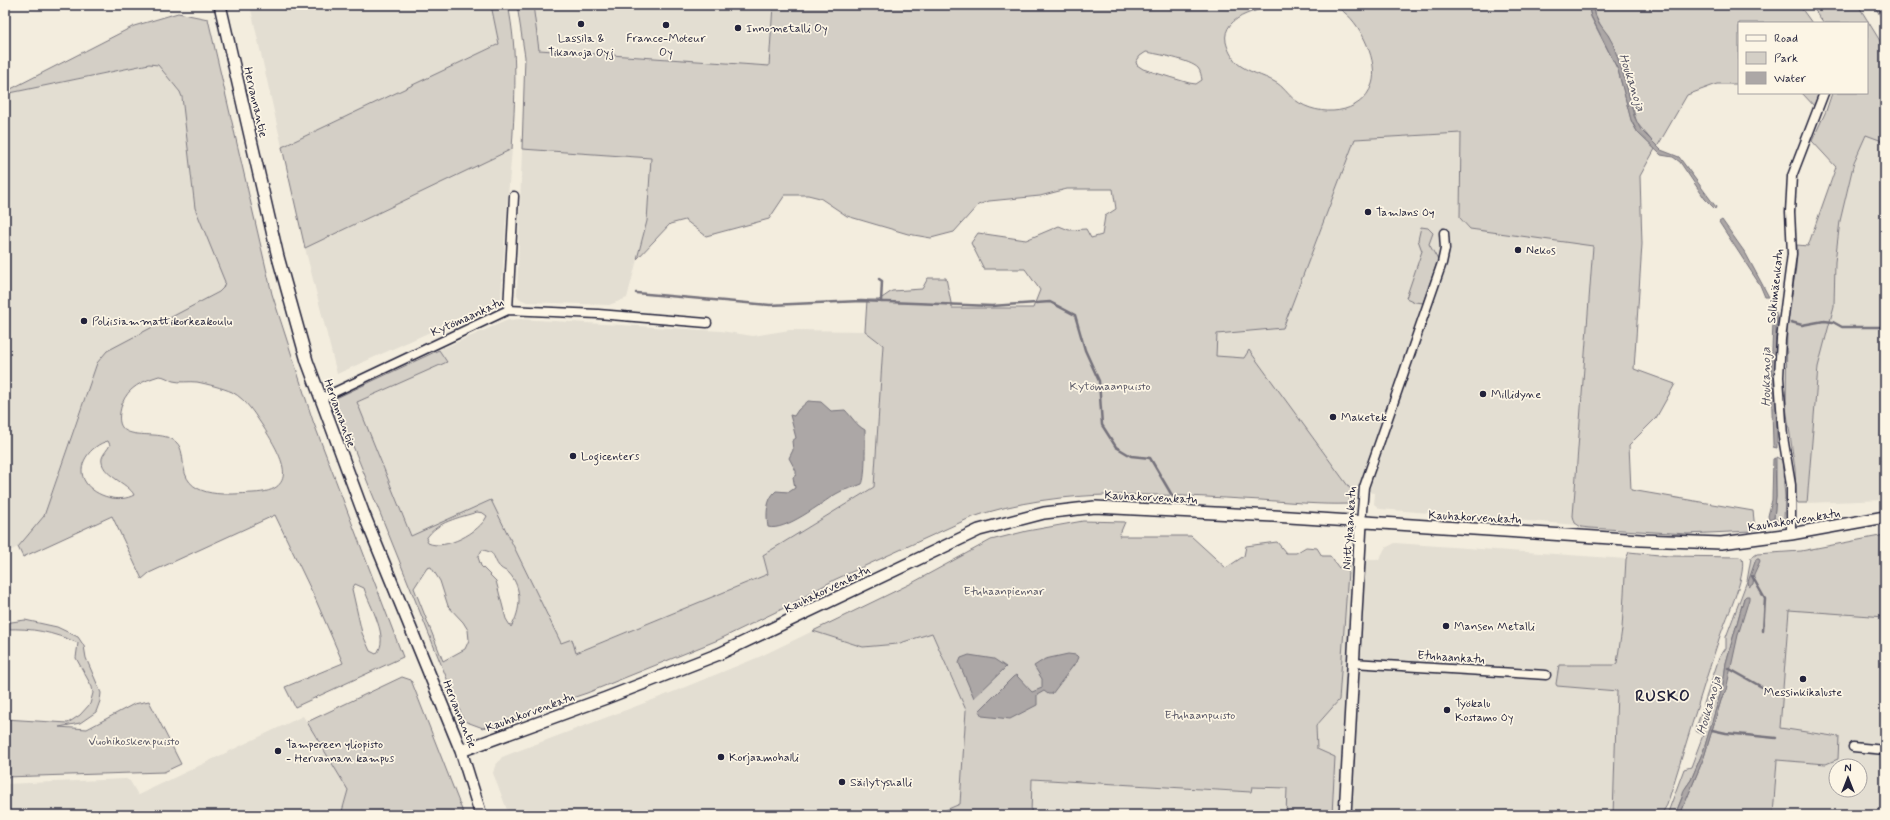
<svg xmlns="http://www.w3.org/2000/svg" width="1890" height="820" font-family="Mynerve,sans-serif">
	<rect width="100%" height="100%" fill="#f3edde"/>
	<filter id="ink" filterUnits="userSpaceOnUse"><feTurbulence type="fractalNoise" baseFrequency=".025" numOctaves="2"/><feDisplacementMap in="SourceGraphic" scale="8" xChannelSelector="R" yChannelSelector="G"/><feConvolveMatrix kernelMatrix="1 2 1 2 8 2 1 2 1" color-interpolation-filters="sRGB"/></filter>
	<g filter="url(#ink)">
		<path fill="#e3ded2" fill-rule="evenodd" d="M250 5H491L499 44 282 147Z
			M533 5H773L769 66 539 50Z
			M149 64 158 65 180 92 182 97 194 202 225 282 223 288 219 292 101 357 97 363 74 427 44 516 18 547 5 553V94Z
			M1461 133 1460 218 1470 229 1593 245 1573 516V521L1577 525 1380 509 1374 504 1375 493 1351 490 1249 351 1244 358 1215 356 1217 333 1283 328 1355 139Z
			M1866 134 1885 142V500L1807 503 1818 367 1834 306 1835 262 1840 221 1854 162Z
			M512 149 506 219 501 298 499 301 337 374 305 248Z
			M522 149 651 158 647 221 627 298 609 305 527 302 520 299 517 295Z
			M520 319 721 331 753 336 790 330 865 331 883 345 874 487 763 555 768 574 576 653 561 643 491 500 412 537 356 402 447 362 439 350 508 320Z
			M1395 543 1626 559 1622 629 1617 664 1559 665 1556 684 1557 686 1617 691 1613 815H1332L1335 757 1317 749 1316 726 1339 700 1349 557 1379 560 1385 548Z
			M1789 609 1885 617V815H1773L1777 760 1826 764 1839 737 1780 729ZM1836 766H1860V790H1836Z
			M813 631 863 647 897 644 932 633 966 710 960 804 934 815H509L493 773 495 766 502 757 663 696 759 657Z
			M303 716 348 790 341 815H5V784L126 779 130 781 138 795Z
			M1032 779 1251 792V787L1287 788 1286 815H1031Z"/>
		<path fill="#d4cfc6" stroke="#7b7880" fill-rule="evenodd" d="M491 5H508C518 53 515 100 512 149L305 248 282 147 499 44Z
			M517 5H533L539 50 769 66 773 5H1284C1265 8 1221 14 1226 42 1228 50 1231 56 1237 63 1247 72 1263 75 1275 82 1283 86 1288 95 1295 100 1319 118 1362 115 1372 84 1379 63 1361 25 1345 13 1340 8 1333 6 1326 5H1588L1591 17 1618 70 1632 123 1638 133 1655 149 1640 176 1642 244 1634 369 1675 384 1656 418 1629 445 1631 490 1753 511 1755 529 1752 531 1687 534 1590 528 1581 527 1575 523 1573 516 1593 246 1470 229 1460 218 1461 133 1355 139 1283 328 1217 334 1216 356 1244 358 1249 350 1351 490 1349 504C1320 505 1290 502 1261 500 1164 495 1063 485 970 518L834 580 782 609 718 640 587 693 483 728 464 721 334 399 439 350 447 362 357 402 411 536 491 500 561 643 572 639 576 653 768 574 763 555 874 487 883 345 865 331 867 300H879L892 291 922 289 928 278H946L952 308H1033L1040 290 1025 269H984L971 243 978 233 1026 240 1059 226 1069 230 1086 229 1091 238 1102 235 1105 216 1116 209 1113 189H1067L1040 196 989 201 978 205 954 232 931 238 908 234 847 216 820 198 808 195H785L769 219 706 236 685 220 670 224 637 259 647 221 651 158 522 149 525 57ZM1146 52C1158 54 1190 60 1198 68 1201 72 1201 75 1202 80L1196 84 1189 83 1143 69 1137 65 1136 62 1140 56ZM477 512 483 513 487 516C480 532 445 551 428 543L426 539C437 521 459 518 477 512ZM482 550C498 552 492 560 501 568 503 570 507 571 509 573 523 588 521 611 511 627L506 619 496 581 481 566 478 557ZM431 567 440 581 448 606 463 622 468 630 469 640 465 649 443 661 414 588 427 568Z
			M1594 5H1799L1812 23H1739V84H1717L1687 95 1657 147 1637 123 1618 59 1608 35 1603 30 1595 14Z
			M1811 5H1858L1885 49V142L1866 135 1854 162 1840 221 1835 262 1834 306 1818 367 1807 503H1798L1796 500 1795 469 1786 407 1787 325 1796 267 1797 245 1808 246 1836 167 1812 141 1826 111 1832 93H1867V23H1824Z
			M1874 5H1885V24Z
			M178 13 208 19 272 294 313 421 403 657 295 707 285 687 343 663 315 598 275 515 149 573 142 579 112 516 23 557 18 547 44 516 97 363 107 351 219 292 223 288 225 282 195 208 182 97 180 92 158 65 149 64 5 94V92L134 26ZM159 376C165 376 167 379 173 381 180 383 189 381 197 382 207 384 223 388 232 392 247 400 255 415 264 428 280 454 303 491 253 493 230 494 188 500 184 468 182 459 183 448 176 442 157 425 108 450 122 404 128 387 143 381 159 376ZM108 441 110 445C108 449 103 454 102 458 99 475 129 483 134 495 120 503 96 497 86 483 74 466 91 445 108 441ZM355 584 364 588C369 605 391 639 376 654L370 651 362 633 352 589Z
			M1802 93H1820L1816 108Z
			M1421 227 1428 228 1433 233 1429 244 1438 260 1423 303 1415 302 1406 298 1422 251 1418 240Z
			M1776 457 1782 460 1785 497 1784 518 1781 522 1774 518 1776 497Z
			M1083 521 1125 522 1119 536H1191L1226 568 1244 556 1246 546 1277 542 1286 553H1296L1306 547 1317 548 1322 556H1330L1339 568 1349 557 1339 700 1316 726 1317 749 1335 757 1332 815H1286L1287 788 1252 787 1251 792 1032 779 1031 815H934L960 804 966 710 932 633 897 644 863 647 813 631 912 583 991 540 1027 531Z
			M1885 535V617L1789 610 1780 728 1839 737 1838 759 1826 764 1777 760 1773 815H1680L1704 757 1722 697 1725 691 1728 671 1745 607 1744 598 1726 663 1723 685 1704 749 1691 780 1686 787 1675 815H1667L1684 769 1691 767 1703 735 1696 731 1697 725 1719 658 1726 648V637L1747 581 1751 558 1757 554 1801 551Z
			M1629 552 1669 556 1739 557 1742 558C1747 577 1724 622 1718 642 1700 696 1684 751 1667 805L1661 815H1613L1617 691 1557 686 1556 684 1559 665H1614L1617 663 1622 629 1626 559Z
			M25 620 57 627 78 637 84 646 86 658 101 693 100 701 96 712 80 723 59 727 87 729 134 704 149 701 181 764 164 772 5 777V719L68 723 80 715 90 704 93 693 92 687 76 658 78 643C51 632 34 628 5 629V623Z
			M402 677 411 680 464 815H341L348 790 307 722Z"/>
		<path fill="#aca7a6" stroke="#75727b" d="M1588 5H1594L1595 14 1599 23 1608 35 1613 44 1625 80 1634 116 1641 130 1661 150 1679 157 1716 207 1715 209 1705 199 1680 162 1673 157 1661 155 1638 133 1631 120 1618 70 1591 16Z
			M1722 220 1746 254 1769 297H1765L1760 285 1719 222Z
			M1772 306H1774L1778 321 1776 327 1777 448 1773 447V444L1771 378 1773 321 1769 309Z
			M808 401 821 402 831 411 845 410C852 417 856 425 865 430 865 441 866 478 862 484 854 488 843 489 836 494 821 503 785 532 768 527 766 515 766 499 776 491L789 492 795 488 793 477 796 475V471L789 458 793 450 792 441 796 438 790 415 794 416 798 410Z
			M1775 458 1776 497 1774 518 1769 520 1768 516 1772 500 1773 459Z
			M1756 559H1759L1760 561 1754 574 1753 584 1749 587 1748 582Z
			M1746 596H1749V599L1738 635 1726 690 1722 697 1704 757 1680 815H1675L1682 798 1684 790 1691 780 1704 749 1723 685 1726 663 1744 598Z
			M1068 654 1076 655 1078 657 1076 662 1052 694H1048L1044 691 1037 695V705L1010 719 982 716 979 711 1013 677 1016 675 1018 677 1032 692 1042 688V679L1034 666 1045 659Z
			M969 655 994 659 1006 667 974 698 959 663 961 658Z"/>
		<g fill="none" stroke-linecap="round" stroke-linejoin="round">
			<path stroke="#75727b" stroke-width="2.5" d="M879 279 882 281 881 302
				M636 293 770 305 861 301 992 306 1050 302 1075 315 1085 350 1099 381 1102 425 1116 447 1131 456 1150 458 1173 497
				M1791 322 1802 325 1824 321 1833 322 1842 327H1885
				M1752 576 1765 599 1763 631
				M1728 668 1776 695
				M1712 730 1726 733 1776 738"/>
			<defs>
				<path id="street" d="M508 310 514 196
					M320 399 508 310 598 314 707 323
					M1361 523 1364 487 1442 263 1445 249 1444 233
					M1791 534V485L1783 437 1779 377 1781 339 1792 254 1790 212 1792 176 1824 93
					M1353 663 1546 675
					M1853 747 1885 750"/>
				<path id="secondary" d="M220 5 278 257 307 361 363 512 461 751 481 815
					M461 751 606 698 719 654 979 530 1044 513 1095 507 1274 516 1641 540 1721 543 1791 534 1885 517
					M1345 815 1361 523"/>
			</defs>
			<use href="#street" stroke="#22223b" stroke-width="11"/>
			<use href="#secondary" stroke="#22223b" stroke-width="14"/>
			<use href="#street" stroke="#fcf5e5" stroke-width="8"/>
			<use href="#secondary" stroke="#fcf5e5" stroke-width="11"/>
		</g>
	</g>
	<g fill="#22223b" stroke="#fcf5e5" stroke-width="1.5">
		<circle cx="581" cy="24" r="4"/>
		<circle cx="666" cy="25" r="4"/>
		<circle cx="738" cy="28" r="4"/>
		<circle cx="1368" cy="212" r="4"/>
		<circle cx="1518" cy="250" r="4"/>
		<circle cx="84" cy="321" r="4"/>
		<circle cx="1483" cy="394" r="4"/>
		<circle cx="1333" cy="417" r="4"/>
		<circle cx="573" cy="456" r="4"/>
		<circle cx="1446" cy="626" r="4"/>
		<circle cx="1803" cy="679" r="4"/>
		<circle cx="1447" cy="710" r="4"/>
		<circle cx="278" cy="751" r="4"/>
		<circle cx="721" cy="757" r="4"/>
		<circle cx="842" cy="782" r="4"/>
	</g>
	<g text-anchor="middle" stroke-width="3.5" stroke-linejoin="round" paint-order="stroke">
		<g font-size="12" fill="#22223b" stroke="#fcf5e5" text-anchor="start">
			<text x="746" y="32">Innometalli Oy</text>
			<text x="581" y="42" text-anchor="middle">Lassila &amp;<tspan x="581" dy="14">Tikanoja Oyj</tspan></text>
			<text x="666" y="42" text-anchor="middle">France-Moteur<tspan x="666" dy="14">Oy</tspan></text>
			<text x="1376" y="216">Tamlans Oy</text>
			<text x="1526" y="254">Nekos</text>
			<text x="92" y="325">Poliisiammattikorkeakoulu</text>
			<text x="1491" y="398">Millidyne</text>
			<text x="1341" y="421">Maketek</text>
			<text x="581" y="460">Logicenters</text>
			<text x="1454" y="630">Mansen Metalli</text>
			<text x="1803" y="696" text-anchor="middle">Messinkikaluste</text>
			<text x="1455" y="707">Työkalu<tspan x="1455" dy="14">Kostamo Oy</tspan></text>
			<text x="286" y="748">Tampereen yliopisto<tspan x="286" dy="14">- Hervannan kampus</tspan></text>
			<text x="729" y="761">Korjaamohalli</text>
			<text x="850" y="786">Säilytyshalli</text>
		</g>
		<g font-size="12" fill="#22223b" stroke="#fcf5e5">
			<text transform="translate(256 102) rotate(77)" y="4">Hervannantie</text>
			<text transform="translate(1775 286) rotate(-84)" y="4">Solkimäenkatu</text>
			<text transform="translate(467 317) rotate(-24)" y="4">Kytömaankatu</text>
			<text transform="translate(340 413) rotate(70)" y="4">Hervannantie</text>
			<text transform="translate(1151 497) rotate(3)" y="4">Kauhakorvenkatu</text>
			<text transform="translate(1475 517) rotate(3)" y="4">Kauhakorvenkatu</text>
			<text transform="translate(1794 520) rotate(-9)" y="4">Kauhakorvenkatu</text>
			<text transform="translate(1349 528) rotate(-86)" y="4">Niittyhaankatu</text>
			<text transform="translate(827 589) rotate(-26)" y="4">Kauhakorvenkatu</text>
			<text transform="translate(1451 657) rotate(4)" y="4">Etuhaankatu</text>
			<text transform="translate(530 712) rotate(-20)" y="4">Kauhakorvenkatu</text>
			<text transform="translate(460 714) rotate(68)" y="4">Hervannantie</text>
		</g>
		<g font-size="12" fill="#575665" stroke="#fcf5e5">
			<text x="1110" y="390">Kytömaanpuisto</text>
			<text x="1004" y="595">Etuhaanpiennar</text>
			<text x="1200" y="719">Etuhaanpuisto</text>
			<text x="134" y="745">Vuohikoskenpuisto</text>
		</g>
		<g font-size="13" font-style="italic" fill="#525160" stroke="#fcf5e5">
			<text transform="translate(1633 82) rotate(72)" y="5">Houkanoja</text>
			<text transform="translate(1765 377) rotate(-90)" y="5">Houkanoja</text>
			<text transform="translate(1708 705) rotate(-74)" y="5">Houkanoja</text>
		</g>
		<g font-size="16" font-weight="bold" letter-spacing="1" fill="#22223b" stroke="#fcf5e5">
			<text x="1663" y="701">RUSKO</text>
		</g>
	</g>
	<rect width="1890" height="820" fill="none" stroke="#fcf5e5" stroke-width="20"/>
	<rect x="10" y="10" width="1870" height="800" fill="none" stroke="#22223b" stroke-width="1.5" filter="url(#ink)"/>
	<rect x="1738" y="22" width="130" height="72" fill="#fcf5e5" stroke="#a5a1a1"/>
	<rect x="1746" y="35" width="20" height="6" fill="#fcf5e5" stroke="#a5a1a1"/>
	<text x="1774" y="42" font-size="12" fill="#22223b">Road</text>
	<rect x="1746" y="52" width="20" height="12" fill="#d4cfc6" stroke="#a5a1a1"/>
	<text x="1774" y="62" font-size="12" fill="#22223b">Park</text>
	<rect x="1746" y="72" width="20" height="12" fill="#aca7a6" stroke="#a5a1a1"/>
	<text x="1774" y="82" font-size="12" fill="#22223b">Water</text>
	<g transform="translate(1848 778)"><circle r="19" fill="#fcf5e5" stroke="#a5a1a1"/>
	<path d="M0-3L7 15L0 10L-7 15Z" fill="#22223b"/>
	<text y="-6" font-size="11" font-weight="bold" text-anchor="middle" fill="#22223b">N</text>
	</g>
</svg>
